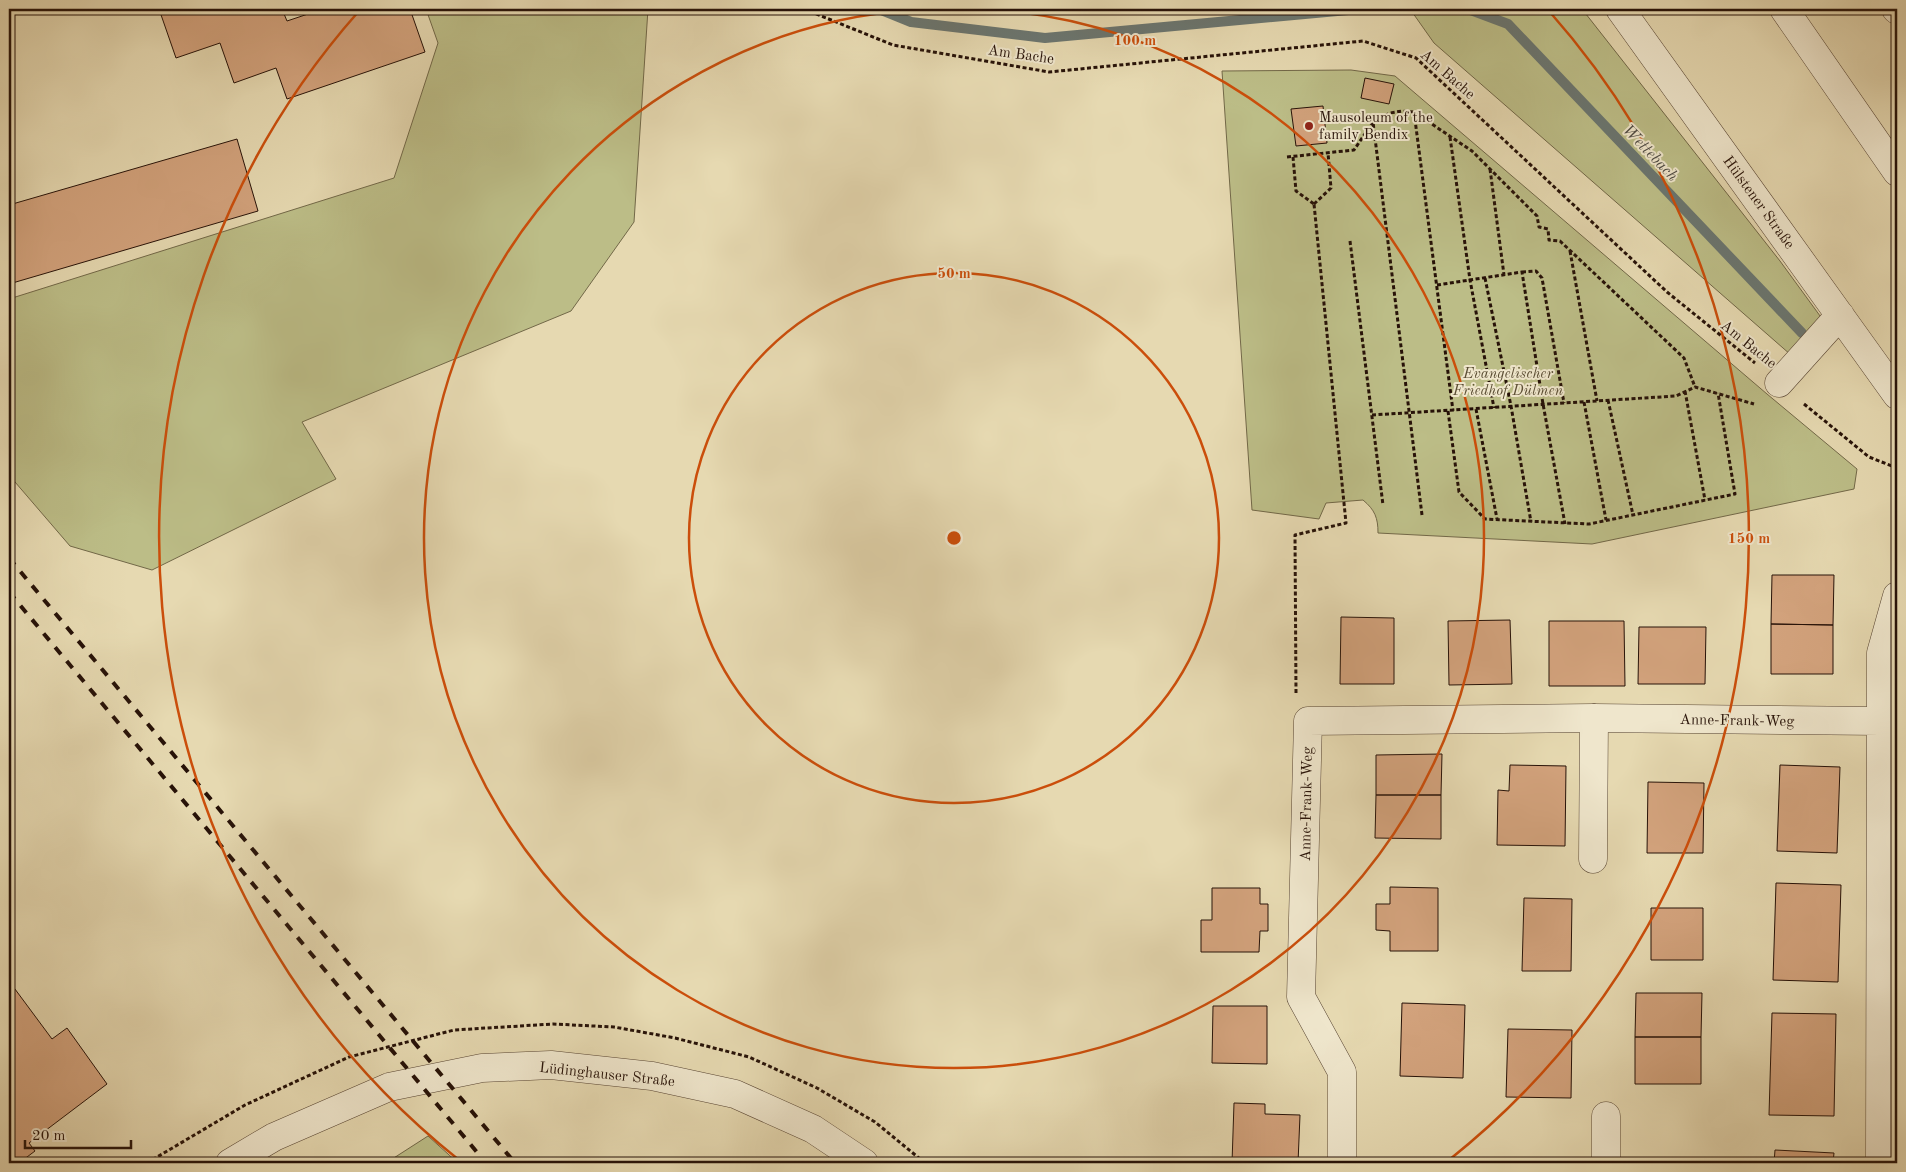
<svg xmlns="http://www.w3.org/2000/svg" width="1906" height="1172" font-family="'Old Standard TT',serif">
	<rect width="100%" height="100%" fill="#e6d9b1"/>
	<filter id="stains"><feTurbulence type="fractalNoise" baseFrequency=".004" numOctaves="4"/><feColorMatrix values="0 0 0 0 .2 0 0 0 0 .09 0 0 0 0 .02 0 0 0 .5 -.17"/></filter>
	<radialGradient id="worn" r=".72"><stop offset=".6" stop-color="#630" stop-opacity="0"/><stop offset="1" stop-color="#630" stop-opacity=".3"/></radialGradient>
	<path fill="#bcbd87" stroke="#726848" d="M426 9H648L634 222 571 311 302 422 336 479 152 570 70 546 9 475V299L394 178 438 43Z
		M1410 9H1582L1780 261 1823 320 1791 355 1434 43Z
		M1351 70 1395 76 1767 394 1857 469 1854 489 1592 544 1378 533C1378 518 1375 510 1363 500L1326 503 1319 519 1252 510 1222 71Z
		M428 1136 458 1163H386Z"/>
	<g fill="none" stroke-linecap="round" stroke-linejoin="round">
		<path stroke="#6b7670" stroke-width="10" d="M879 9 911 22 1045 38 1359 9
			M1468 9 1508 24 1802 333"/>
	</g>
	<path fill="#d2a27c" stroke="#271208" d="M159 9H282L287 21 323 9H410L425 52 287 99 276 68 234 83 220 43 176 58Z
		M1365 78 1394 84 1389 104 1361 98Z
		M1323 106 1327 143 1296 146 1291 109Z
		M237 139 258 211 9 284V205Z
		M1772 575H1834L1833 625 1771 624Z
		M1341 617 1394 618V684H1340Z
		M1510 620 1512 684 1449 685 1448 621Z
		M1549 621H1624L1625 686H1549Z
		M1771 624 1833 625V674H1771Z
		M1639 627H1706L1705 684H1638Z
		M1442 754 1441 795H1376V755Z
		M1510 765 1566 766 1565 846 1497 845 1498 790 1509 791Z
		M1780 765 1840 767 1837 853 1777 851Z
		M1648 782 1704 783 1703 853H1647Z
		M1376 795H1441V839L1375 838Z
		M1776 883 1841 885 1838 982 1773 980Z
		M1390 887 1438 888V951H1390V931L1376 930V904H1390Z
		M1212 888H1260V904H1268V931H1260L1259 952H1201V920H1212Z
		M1524 898 1572 899 1571 971H1522Z
		M1651 908H1703V960H1651Z
		M9 981 52 1039 67 1028 107 1084 29 1143 35 1151 19 1163H9Z
		M1636 993H1702L1701 1037H1635Z
		M1402 1003 1465 1005 1463 1078 1400 1076Z
		M1213 1006H1267V1064L1212 1063Z
		M1772 1013 1836 1014 1834 1116 1769 1115Z
		M1508 1029 1572 1030 1571 1098 1506 1097Z
		M1635 1037H1701V1084H1635Z
		M1234 1103 1265 1104V1114L1300 1115 1298 1163H1232Z
		M1775 1150 1834 1153 1833 1163H1774Z"/>
	<g fill="none" stroke-linecap="round" stroke-linejoin="round">
		<defs>
			<path id="minor" d="M1620 9 1897 395
				M1784 9 1897 172
				M1896 9 1897 10
				M1779 383 1840 315
				M1593 859 1594 718
				M230 1163 274 1137 389 1087 482 1068 551 1065 652 1076 735 1094 813 1129 864 1163
				M1342 1163V1072L1301 997 1308 721 1594 718 1880 721
				M1606 1163V1116
				M1880 1163 1881 653 1897 596"/>
		</defs>
		<use href="#minor" stroke="#574432" stroke-width="29"/>
		<path stroke="#271208" stroke-width="3" stroke-dasharray="4 2.5" stroke-linecap="butt" d="M804 9 893 45 1049 72 1363 41 1416 58 1667 292 1755 363
			M1414 112 1453 411
			M1450 137 1470 280 1494 408
			M1287 157 1354 150 1373 122
			M1293 157 1296 191 1314 204
			M1490 169 1504 275
			M1314 204 1331 188 1328 153
			M1350 241 1383 505
			M1570 251 1597 401
			M1522 272 1536 271 1542 278 1564 403
			M1485 278 1511 406 1531 522
			M1437 285 1522 272 1543 404 1565 524
			M1685 391 1705 500
			M1608 400 1633 515
			M1584 402 1606 520
			M1804 404 1869 457 1897 468
			M1476 409 1497 519
			M1448 411 1459 492 1485 519 1589 524 1735 494 1718 393
			M1372 415 1676 396 1695 387 1754 404
			M1422 515 1373 122 1390 113 1402 111 1414 112 1472 151 1537 216 1539 227 1548 229 1549 240 1560 241 1684 358 1695 387
			M1296 693 1295 535 1346 523 1314 204
			M147 1163 245 1105 349 1057 454 1030 553 1024 614 1027 675 1038 749 1057 817 1088 875 1122 925 1163"/>
		<use href="#minor" stroke="#efe6cc" stroke-width="28"/>
		<path stroke="#271208" stroke-width="4" stroke-dasharray="9 9" stroke-linecap="butt" d="M9 558 515 1163
			M9 592 486 1163"/>
	</g>
	<g fill="none" stroke="#cb4e0b" stroke-width="2.5">
		<circle cx="954" cy="538" r="265"/>
		<path d="M986 9A530 530 0 1 1 922 9"/>
		<path d="M459 1160A795 795 0 0 1 359 11M1549 11A795 795 0 0 1 1449 1160"/>
	</g>
	<circle fill="#8f2418" stroke="#efe6cc" stroke-width="2" cx="1309" cy="126" r="5"/>
	<g text-anchor="middle" stroke-width="4" stroke-linejoin="round" paint-order="stroke">
		<g font-size="15" fill="#271208" stroke="#efe6cc">
			<text transform="translate(1021 54) rotate(8)" y="5">Am Bache</text>
			<text transform="translate(1448 74) rotate(41)" y="5">Am Bache</text>
			<text transform="translate(1759 202) rotate(54)" y="5">Hülstener Straße</text>
			<text transform="translate(1749 344) rotate(39)" y="5">Am Bache</text>
			<text transform="translate(1737 720) rotate(1)" y="5">Anne-Frank-Weg</text>
			<text transform="translate(1306 804) rotate(-89)" y="5">Anne-Frank-Weg</text>
			<text transform="translate(607 1074) rotate(6)" y="5">Lüdinghauser Straße</text>
		</g>
		<g font-size="15" fill="#271208" stroke="#efe6cc" text-anchor="start">
			<text x="1319" y="122">Mausoleum of the<tspan x="1319" dy="17">family Bendix</tspan></text>
		</g>
		<g font-size="15" font-style="italic" fill="#5b4e34" stroke="#efe6cc">
			<text x="1508" y="378">Evangelischer<tspan x="1508" dy="17">Friedhof Dülmen</tspan></text>
		</g>
		<g font-size="16" font-style="italic" fill="#4f4c45" stroke="#efe6cc">
			<text transform="translate(1651 152) rotate(46)" y="6">Wettebach</text>
		</g>
	</g>
	<circle cx="954" cy="538" r="8" fill="#cb4e0b" stroke="#efe6cc" stroke-width="2.5"/>
	<g font-size="15" text-anchor="middle" font-weight="bold" fill="#cb4e0b" stroke="#efe6cc" stroke-width="4" stroke-linejoin="round" paint-order="stroke">
		<text x="1135" y="45">100 m</text>
		<text x="954" y="278">50 m</text>
		<text x="1749" y="543">150 m</text>
	</g>
	<rect width="1906" height="1172" fill="none" stroke="#e6d9b1" stroke-width="30"/>
	<rect x="10" y="10" width="1886" height="1152" fill="none" stroke="#271208" stroke-width="2.5"/>
	<rect x="15" y="15" width="1876" height="1142" fill="none" stroke="#271208"/>
	<path d="M25 1140v8h106v-8" fill="none" stroke="#271208" stroke-width="2.5"/>
	<text x="32" y="1140" font-size="15" fill="#271208" stroke="#efe6cc" stroke-width="4" paint-order="stroke">20 m</text>
	<rect width="100%" height="100%" filter="url(#stains)"/>
	<rect width="100%" height="100%" fill="url(#worn)"/>
</svg>
